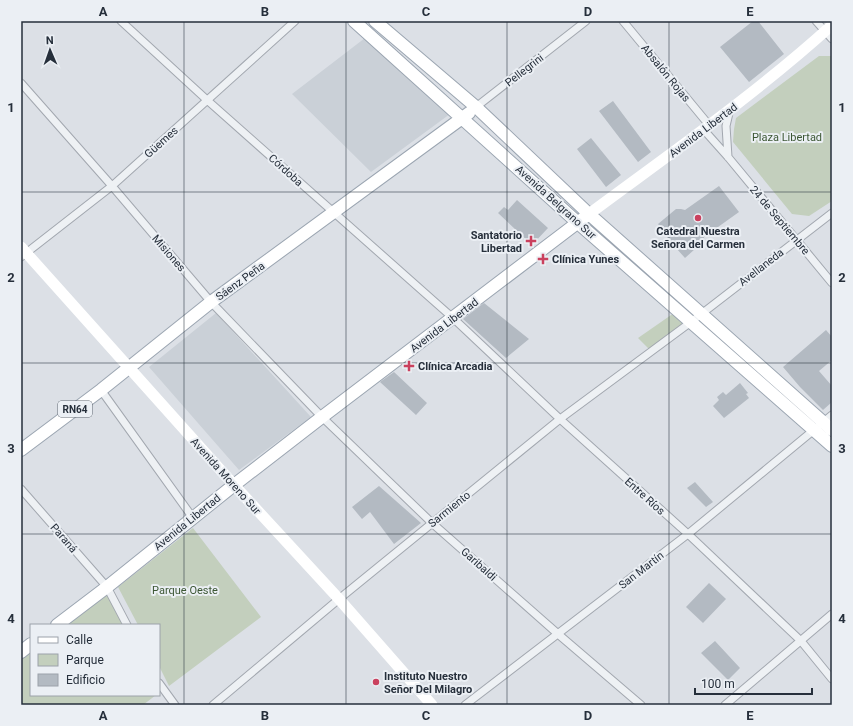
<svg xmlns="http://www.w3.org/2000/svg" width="853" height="726" font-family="Roboto,sans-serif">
	<rect width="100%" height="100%" fill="#dce0e6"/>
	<path fill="#cad0d7" d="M365 38 450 114 371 172 292 94Z
		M216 313 311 417 239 470 149 367Z"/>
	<path fill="#c3cfbd" d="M819 56H832V201L809 216 792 214 733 142 734 129 736 118Z
		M674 313 687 324 651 351 638 338Z
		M193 528 261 617 169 686 159 666V625H138L118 587Z
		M106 591 123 625H61Z
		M31 648V695H156L143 705H21V655Z"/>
	<path fill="#b3bac2" d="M753 21H758L784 54 749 82 720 47Z
		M613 101 651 152 638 162 599 111Z
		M591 138 621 175 606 187 577 149Z
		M719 186 739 212 704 237 705 242 702 246 699 248 695 249 685 258 676 248 672 249 668 247 666 240 668 236 658 224 676 209H681L685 210Z
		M517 200 548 228 532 245 498 213 504 207 508 210Z
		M484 303 529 339 506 358 463 319Z
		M826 330 832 337V360L819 371 832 386V402L823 410 800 387 783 367Z
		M394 372 427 403 416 415 380 382Z
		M740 383 748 393 746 394 749 398 724 418 713 406 719 400 717 397 723 392 726 395Z
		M695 482 713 502 706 507 687 488Z
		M379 486 421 523 394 544 370 512 362 519 352 507Z
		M709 583 726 599 703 623 686 607Z
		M715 641 740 668 728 680 701 653Z"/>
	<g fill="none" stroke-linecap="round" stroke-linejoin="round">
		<defs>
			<path id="street" d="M121 21 207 100 453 318 560 419 688 534 801 641 832 679
				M623 21 709 125
				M816 21 832 39
				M21 83 112 186 211 302 322 417 432 523 558 634 641 705
				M476 107 586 21
				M703 129 728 157 832 283
				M728 157 726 126 730 109
				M21 257 112 186 295 21
				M101 390 193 518
				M21 489 107 587 127 625
				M159 683 175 705
				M213 705 339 599 560 419 691 322 832 213
				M465 705 688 534 832 415
				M725 705 832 614"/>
			<path id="primary" d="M354 21 578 223 832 446
				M375 21 476 107 589 214 832 430
				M21 450 101 390 211 302 469 113
				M57 625 107 587 234 485 322 417 589 214
				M21 652 31 644"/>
		</defs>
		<use href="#street" stroke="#a2a7af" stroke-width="9"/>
		<use href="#primary" stroke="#9ba5b1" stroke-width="14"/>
		<use href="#street" stroke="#eef1f4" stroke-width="7"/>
		<path stroke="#fff" stroke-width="11" d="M589 214C671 153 756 94 832 25
			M21 247 234 485 339 599 432 705"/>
		<use href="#primary" stroke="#fff" stroke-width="12"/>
	</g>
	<path fill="none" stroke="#262f3b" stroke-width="1" stroke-opacity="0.55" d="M184 21V705M346 21V705M507 21V705M669 21V705M21 192H832M21 363H832M21 534H832"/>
	<g fill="#ca415e" stroke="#ebeff4" stroke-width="1.5">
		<circle cx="698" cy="218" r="4"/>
		<path d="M529 235h4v4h4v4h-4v4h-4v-4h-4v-4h4z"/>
		<path d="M541 253h4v4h4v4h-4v4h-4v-4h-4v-4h4z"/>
		<path d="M407 360h4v4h4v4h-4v4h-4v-4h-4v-4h4z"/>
		<circle cx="376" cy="682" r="4"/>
	</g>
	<g text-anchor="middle" stroke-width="4" stroke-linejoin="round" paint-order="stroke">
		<rect fill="#ebeff4" stroke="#616972" stroke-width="1" x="58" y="401" width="34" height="16" rx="3"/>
		<g font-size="10" font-weight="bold" fill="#262f3b">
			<text x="75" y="413">RN64</text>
		</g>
		<g font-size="11" fill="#262f3b" stroke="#ebeff4">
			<text transform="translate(524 70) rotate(-38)" y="4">Pellegrini</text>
			<text transform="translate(666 73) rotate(51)" y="4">Absalón Rojas</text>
			<text transform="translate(703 130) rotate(-37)" y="4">Avenida Libertad</text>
			<text transform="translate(161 142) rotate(-42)" y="4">Güemes</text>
			<text transform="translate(286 170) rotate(42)" y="4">Córdoba</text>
			<text transform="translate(556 202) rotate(42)" y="4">Avenida Belgrano Sur</text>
			<text transform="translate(780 220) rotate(50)" y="4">24 de Septiembre</text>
			<text transform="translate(169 253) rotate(49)" y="4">Misiones</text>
			<text transform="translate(761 267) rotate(-38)" y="4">Avellaneda</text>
			<text transform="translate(240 281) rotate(-36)" y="4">Sáenz Peña</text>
			<text transform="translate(444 325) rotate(-37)" y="4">Avenida Libertad</text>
			<text transform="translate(226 476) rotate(48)" y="4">Avenida Moreno Sur</text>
			<text transform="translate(645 496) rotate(42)" y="4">Entre Ríos</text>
			<text transform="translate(449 509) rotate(-39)" y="4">Sarmiento</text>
			<text transform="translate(187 522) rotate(-39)" y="4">Avenida Libertad</text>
			<text transform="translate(64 538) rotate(49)" y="4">Paraná</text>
			<text transform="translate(479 564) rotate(42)" y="4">Garibaldi</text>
			<text transform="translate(641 570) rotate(-38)" y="4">San Martín</text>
		</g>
		<g font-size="11" fill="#3c5734" stroke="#ebeff4">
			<text x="787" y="141">Plaza Libertad</text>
			<text x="185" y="594">Parque Oeste</text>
		</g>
		<g font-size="11" font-weight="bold" fill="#262f3b" stroke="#ebeff4" text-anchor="start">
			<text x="698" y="235" text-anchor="middle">Catedral Nuestra<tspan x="698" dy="13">Señora del Carmen</tspan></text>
			<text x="522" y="239" text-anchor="end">Santatorio<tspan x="522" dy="13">Libertad</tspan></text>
			<text x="552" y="263">Clínica Yunes</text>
			<text x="418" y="370">Clínica Arcadia</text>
			<text x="384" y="680">Instituto Nuestro<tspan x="384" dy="13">Señor Del Milagro</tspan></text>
		</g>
	</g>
	<rect width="853" height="726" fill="none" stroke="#ebeff4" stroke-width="44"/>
	<rect x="30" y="624" width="130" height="72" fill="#ebeff4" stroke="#9ca2aa"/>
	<rect x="38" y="637" width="20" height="6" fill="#ffffff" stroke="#9ca2aa"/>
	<text x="66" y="644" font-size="12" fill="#262f3b">Calle</text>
	<rect x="38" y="654" width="20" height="12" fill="#c3cfbd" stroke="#9ca2aa"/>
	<text x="66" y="664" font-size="12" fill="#262f3b">Parque</text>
	<rect x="38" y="674" width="20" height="12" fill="#b3bac2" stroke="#9ca2aa"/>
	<text x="66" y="684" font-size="12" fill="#262f3b">Edificio</text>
	<g transform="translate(50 50) rotate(358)" stroke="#ebeff4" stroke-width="3" paint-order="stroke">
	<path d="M0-3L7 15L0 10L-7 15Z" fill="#262f3b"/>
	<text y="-6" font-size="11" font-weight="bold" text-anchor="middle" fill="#262f3b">N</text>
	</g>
	<path d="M695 688v6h117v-6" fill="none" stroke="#262f3b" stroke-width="2"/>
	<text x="701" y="688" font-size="12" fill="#262f3b" stroke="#ebeff4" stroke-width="3" paint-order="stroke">100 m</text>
	<rect x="22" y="22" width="809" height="682" fill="none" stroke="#262f3b" stroke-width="1.5"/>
	<g font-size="13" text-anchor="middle" font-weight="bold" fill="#262f3b">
		<text x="103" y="16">A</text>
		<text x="265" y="16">B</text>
		<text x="426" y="16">C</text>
		<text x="588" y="16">D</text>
		<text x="750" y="16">E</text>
		<text x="11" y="112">1</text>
		<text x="842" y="112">1</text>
		<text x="11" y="282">2</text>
		<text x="842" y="282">2</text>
		<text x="11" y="453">3</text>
		<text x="842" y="453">3</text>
		<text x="11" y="623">4</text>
		<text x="842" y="623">4</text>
		<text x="103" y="720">A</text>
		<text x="265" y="720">B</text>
		<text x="426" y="720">C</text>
		<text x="588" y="720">D</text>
		<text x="750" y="720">E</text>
	</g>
</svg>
